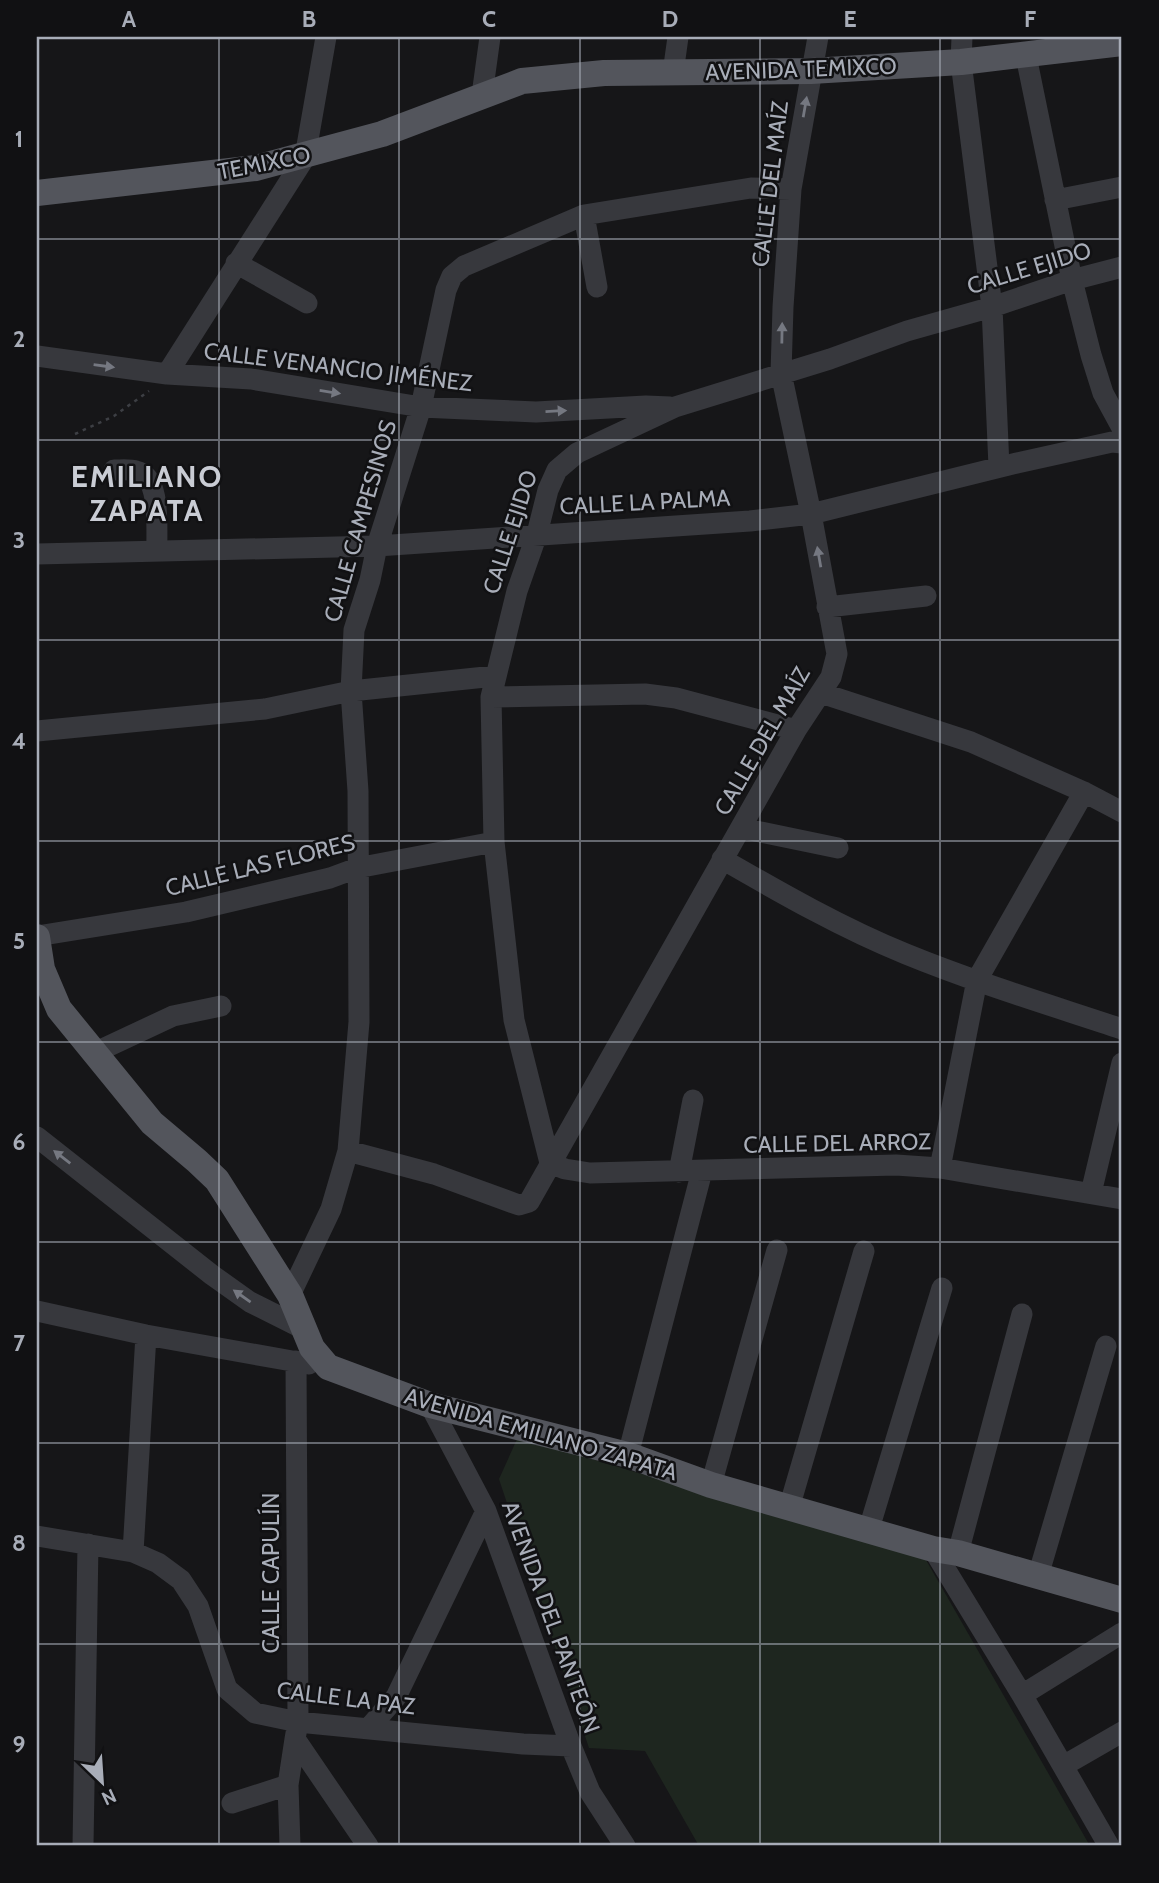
<svg xmlns="http://www.w3.org/2000/svg" width="1159" height="1883" font-family="Cabin,sans-serif">
	<rect width="100%" height="100%" fill="#161618"/>
	<path fill="#1e261f" d="M518 1437 722 1498 922 1553 1090 1846H699L645 1751 589 1748 499 1479Z"/>
	<g fill="none" stroke-linecap="round" stroke-linejoin="round">
		<path stroke="#3d3f44" stroke-width="2.5" stroke-dasharray="3.5 5" stroke-linecap="butt" d="M75 434 114 416 149 391"/>
		<path stroke="#37383d" stroke-width="21" d="M962 37 961 62 992 307 999 467
			M1026 56 1072 280 1091 355 1103 393 1122 428
			M673 73 678 37
			M482 95 490 37
			M1055 200 1122 187
			M584 215 597 287
			M236 263 307 303
			M1122 267 1072 280 992 307 907 331 830 359 675 407 577 453 557 470 548 490 537 534 517 591 491 697 494 842 514 1020 550 1163 565 1169 590 1173 896 1165 940 1168 1122 1199
			M37 356 167 374 251 379 421 407 536 412 646 406 670 407
			M167 374 305 157 326 37
			M114 470C121 470 130 469 136 471 162 476 156 530 157 551
			M37 554 377 546 750 521 811 514 1017 463 1112 442 1122 443
			M827 607 926 596
			M821 693 971 742 1084 792 1122 812
			M491 697 645 694 676 698 796 730
			M37 731 265 709 351 691 495 676
			M741 828 838 848
			M722 859C781 893 842 928 906 954 977 983 1050 1005 1122 1029
			M37 936 186 912 330 878 357 868 494 842
			M94 1053 173 1016 221 1006
			M37 1137 212 1275 250 1302 302 1328
			M348 1151 434 1174 519 1205 529 1202 796 730 831 677 837 654 811 514 781 373 783 307 791 189 818 37
			M940 1168 977 980 1084 792
			M679 1172 693 1100
			M1091 1193 1122 1063
			M290 1295 331 1209 348 1151 359 1022 358 791 351 691 354 630 370 580 377 546 421 407 446 290 452 276 464 266 584 215 751 188 791 189
			M37 1311 146 1335 309 1364
			M296 1361 298 1722 295 1739 368 1846
			M430 1405 486 1511 571 1746 590 1792 625 1846
			M628 1455 702 1171
			M711 1485 777 1250
			M789 1508 864 1251
			M868 1532 942 1288
			M37 1536 133 1552 158 1563 181 1580 198 1606 227 1689 255 1713 298 1722 523 1744 571 1746
			M933 1549 1022 1695 1109 1846
			M133 1552 146 1335
			M958 1553 1022 1314
			M1038 1576 1106 1346
			M1022 1695 1122 1633
			M368 1729 396 1697 486 1511
			M1063 1766 1122 1732
			M232 1803 288 1785
			M83 1846 88 1544
			M290 1846 288 1785 295 1739"/>
		<path stroke="#53555c" stroke-width="26" d="M37 193 256 168 382 134 522 81 604 73 811 71 961 62 1122 43
			M37 937 42 969 59 1009 152 1123 197 1161 217 1180 290 1295 312 1348 328 1367 430 1405 628 1455 711 1485 933 1549 958 1553 1122 1600"/>
	</g>
	<defs><path id="oneway-solid" d="M-6-.8H1V-3.2L6.5 0L1 3.2V.8H-6Z" transform="scale(1.75)"/></defs>
	<g fill="#757881">
		<use href="#oneway-solid" transform="translate(805 107) rotate(-80)"/>
		<use href="#oneway-solid" transform="translate(782 333) rotate(-89)"/>
		<use href="#oneway-solid" transform="translate(104 366) rotate(8)"/>
		<use href="#oneway-solid" transform="translate(330 392) rotate(9)"/>
		<use href="#oneway-solid" transform="translate(556 411) rotate(-3)"/>
		<use href="#oneway-solid" transform="translate(819 557) rotate(-100)"/>
		<use href="#oneway-solid" transform="translate(62 1157) rotate(-142)"/>
		<use href="#oneway-solid" transform="translate(242 1296) rotate(-145)"/>
	</g>
	<path fill="none" stroke="#a8adb8" stroke-width="2" stroke-opacity="0.55" d="M219 37V1846M399 37V1846M580 37V1846M760 37V1846M940 37V1846M37 239H1122M37 440H1122M37 640H1122M37 841H1122M37 1042H1122M37 1242H1122M37 1443H1122M37 1644H1122"/>
	<g text-anchor="middle" stroke-width="5" stroke-linejoin="round" paint-order="stroke">
		<g font-size="23" fill="#a8adb8" stroke="#111113">
			<text transform="translate(801 69) rotate(-2)" y="8">AVENIDA TEMIXCO</text>
			<text transform="translate(264 163) rotate(-11)" y="8">TEMIXCO</text>
			<text transform="translate(770 184) rotate(-83)" y="8">CALLE DEL MAÍZ</text>
			<text transform="translate(1029 268) rotate(-17)" y="8">CALLE EJIDO</text>
			<text transform="translate(338 367) rotate(7)" y="8">CALLE VENANCIO JIMÉNEZ</text>
			<text transform="translate(645 502) rotate(-3)" y="8">CALLE LA PALMA</text>
			<text transform="translate(360 521) rotate(-74)" y="8">CALLE CAMPESINOS</text>
			<text transform="translate(510 532) rotate(-72)" y="8">CALLE EJIDO</text>
			<text transform="translate(762 741) rotate(-60)" y="8">CALLE DEL MAÍZ</text>
			<text transform="translate(260 865) rotate(-14)" y="8">CALLE LAS FLORES</text>
			<text transform="translate(837 1143) rotate(-1)" y="8">CALLE DEL ARROZ</text>
			<text transform="translate(541 1434) rotate(16)" y="8">AVENIDA EMILIANO ZAPATA</text>
			<text transform="translate(271 1573) rotate(-90)" y="8">CALLE CAPULÍN</text>
			<text transform="translate(551 1617) rotate(70)" y="8">AVENIDA DEL PANTEÓN</text>
			<text transform="translate(346 1698) rotate(7)" y="8">CALLE LA PAZ</text>
		</g>
		<g font-size="30" font-weight="bold" letter-spacing="2" fill="#c9ccd4" stroke="#111113">
			<text x="147" y="487">EMILIANO<tspan x="147" dy="34">ZAPATA</tspan></text>
		</g>
	</g>
	<rect width="1159" height="1883" fill="none" stroke="#111113" stroke-width="77"/>
	<g transform="translate(102 1782) rotate(155)" stroke="#111113" stroke-width="5" paint-order="stroke">
	<path d="M0-5L12 26L0 18L-12 26Z" fill="#a8adb8"/>
	<text y="-10" font-size="19" font-weight="bold" text-anchor="middle" fill="#a8adb8">N</text>
	</g>
	<rect x="38" y="38" width="1082" height="1806" fill="none" stroke="#a8adb8" stroke-width="2.5"/>
	<g font-size="23" text-anchor="middle" font-weight="bold" fill="#a8adb8">
		<text x="129" y="27">A</text>
		<text x="309" y="27">B</text>
		<text x="489" y="27">C</text>
		<text x="670" y="27">D</text>
		<text x="850" y="27">E</text>
		<text x="1030" y="27">F</text>
		<text x="19" y="147">1</text>
		<text x="19" y="347">2</text>
		<text x="19" y="548">3</text>
		<text x="19" y="749">4</text>
		<text x="19" y="949">5</text>
		<text x="19" y="1150">6</text>
		<text x="19" y="1351">7</text>
		<text x="19" y="1551">8</text>
		<text x="19" y="1752">9</text>
	</g>
</svg>
